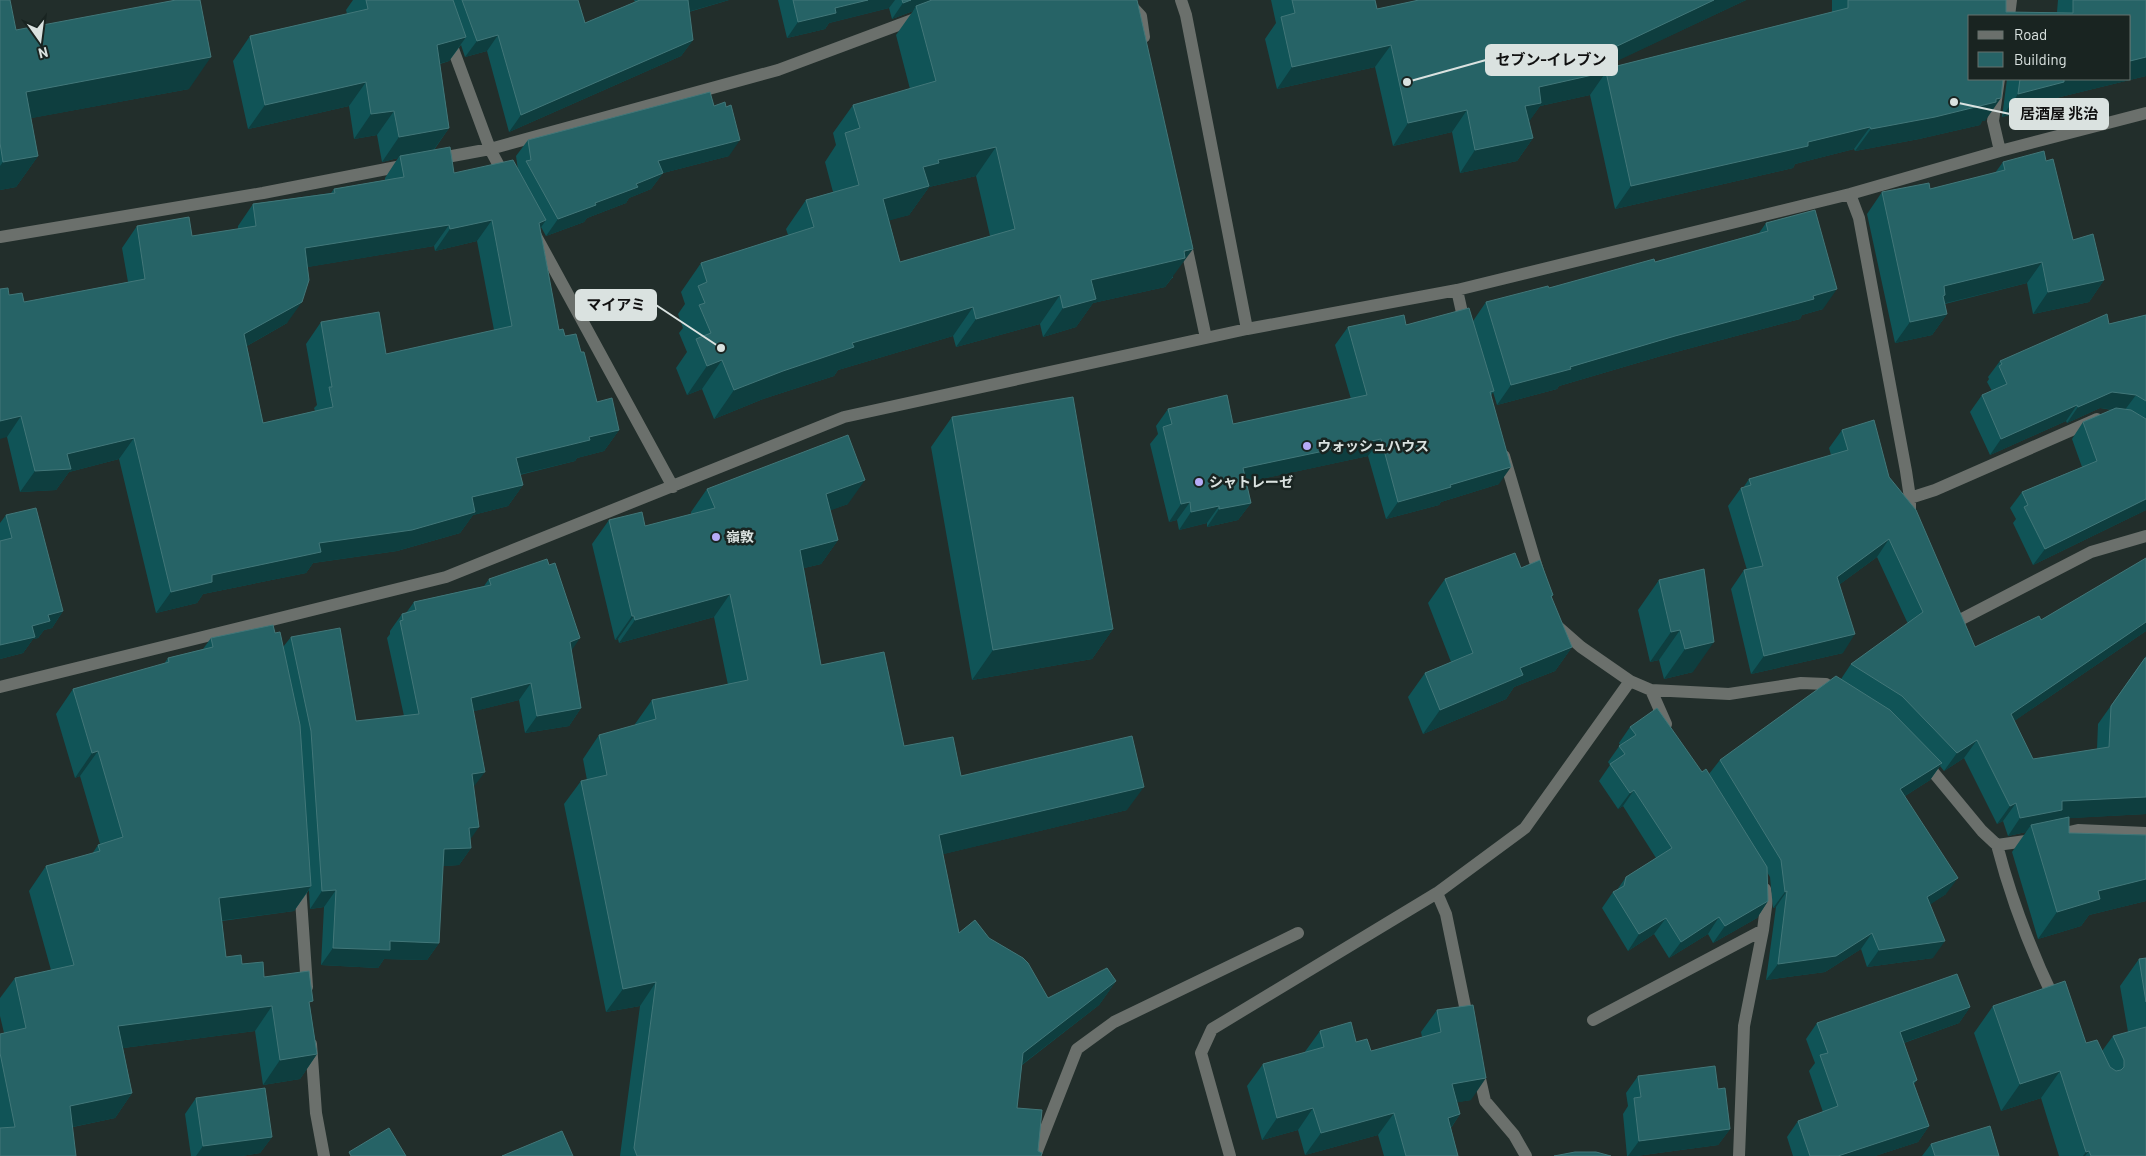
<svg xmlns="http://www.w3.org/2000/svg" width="2146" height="1156" font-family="Barlow,'Noto Sans JP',sans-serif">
	<rect width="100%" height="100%" fill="#222e2b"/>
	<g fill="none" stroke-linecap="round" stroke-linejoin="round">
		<path stroke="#6b706c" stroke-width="12" d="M1126 0 1141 16 1144 37
			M1181 0 1186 15 1247 329
			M2009 16 2011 0
			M449 38 490 149 505 177
			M1999 79 1993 121 2000 151
			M436 159 490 149 778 70 920 17
			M1850 194 1859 218 1906 471 1910 498V518
			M536 236 673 487
			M0 237 263 193 407 165
			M1185 240 1206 338
			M1457 290 1465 326
			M1504 456 1540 578
			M1910 498 1935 490 2097 419
			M1952 614 1956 622 2091 552 2146 536
			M1556 625 1581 647 1630 681 1651 690 1729 694 1801 683 1826 684 1839 692
			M0 687 446 577 844 417 1247 329 1457 290 1850 194 2000 151 2146 113
			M1651 690 1666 724
			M1924 761 1982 831 1997 845 2033 840
			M2052 836 2078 830 2146 833
			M1997 845C2011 899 2031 951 2055 1001
			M300 885 307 987
			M1437 893 1446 914 1468 1021
			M1593 1020 1763 930
			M311 1044 316 1113 324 1156
			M1478 1070 1485 1101 1514 1135 1526 1156
			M1035 1156 1077 1049 1114 1022 1298 933
			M1230 1156 1201 1053 1212 1029 1437 893 1525 828 1630 681
			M1739 1156 1744 1026 1763 930 1767 899 1765 889"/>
	</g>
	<path fill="#105457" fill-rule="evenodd" d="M0 0 16 30 189 89 31 118 38 156 16 187 0 190Z
		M353 0H578L585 23 635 2 634 0H729L689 12 693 40 681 56 509 132 487 51 465 57 461 45 449 61 440 64 449 128 434 150 454 173 518 170 516 156 528 140 714 106 729 156 663 173 651 189 629 198 626 203 587 218 584 222 546 236 541 227 540 229 559 330 581 352 597 402 619 430 604 451 577 458 575 461 520 475 523 485 508 506 473 515 460 533 397 551 313 563 306 573 203 594 197 603 156 613 119 459 69 472 56 490 20 492 7 437 9 295 24 302 128 282 122 248 137 226 192 236 238 229V226L253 204 331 193 334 189 385 180V178L398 158 382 162 377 135 354 139 349 106 248 129 233 61 250 36 347 14 346 10ZM477 241 494 330 386 354 321 322 306 344 317 405 314 408 315 411 263 423 247 346 287 323 307 267 434 246 435 251Z
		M778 0H1137L1173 278H1172L1165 287 1093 303 1076 327 1043 337 1040 324 956 347 953 336 838 370 834 376 763 399 714 419 702 389 687 395 676 368 687 352 679 333 683 328 678 314 685 304 681 292 701 263 788 235 786 229 806 200 833 192 825 162 836 145 833 133 853 105 910 89 896 35 913 11 892 19 889 8 829 23 825 29 787 38ZM976 176 990 236 900 262 889 220 909 215 929 187Z
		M1271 0H1375L1377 9 1419 0H1746L1616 61 1617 66 1832 12V0H2006V12H2057L2058 0H2146V76L2052 99 2048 105 2002 117 2007 79H2130L1970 16 1985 121H1982L1980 125 1919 139 1855 151 1854 149 1795 164 1793 168 1615 209 1590 95 1540 106 1529 121 1533 138 1517 161 1460 173 1452 132 1393 146 1375 67 1277 89 1265 39 1276 23Z
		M2046 161 2073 240 2104 280 2089 302 2033 314 2027 283 1945 304 1947 314 1932 335 1895 343 1867 214 1882 192 1930 189 1995 173 2003 162Z
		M1766 223 1823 309 1802 315 1800 319 1661 356 1559 386 1557 389 1497 405 1493 392 1491 396 1499 484 1441 502 1439 505 1386 519 1368 456 1246 482 1251 503 1238 520 1207 527V523L1179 530 1177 520 1169 522 1150 444 1158 434 1156 426 1168 409 1233 424 1351 399 1335 345 1348 327 1473 321 1486 302 1549 288 1655 262 1759 233Z
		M2146 315V510L2033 565 2013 523 2016 519 2010 508 2022 492 2082 467 2072 439 2083 422 2112 410 2100 408 2067 423 2066 421 1990 455 1970 412 1982 395 1992 391 1987 382 1989 379 1988 377 2000 361 2109 324Z
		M952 417 1113 629 1092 659 972 680 931 447Z
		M1842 430 1889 477 1975 647 2041 620 2146 631 2014 721 2033 759 2097 749 2098 724 2146 656V814L2069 818V833L2146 835V901L2089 915 2081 926 2038 939 2012 852 2026 832 2008 836 2003 821 1997 824 1964 758 1944 771 1940 766 1930 780 1905 796 1946 894 1930 904 1933 958 1867 967 1861 949 1825 972 1766 980 1776 907 1773 908 1770 877 1767 872 1768 901 1757 918 1713 943 1708 934 1669 958 1654 934 1628 951 1602 908 1613 892 1617 890 1626 877 1656 858 1623 806 1618 809 1599 781 1610 765 1608 762 1620 745 1619 743 1630 727 1702 772 1709 774 1720 760 1841 679 1851 664 1908 624 1877 557 1840 584 1843 653 1751 674 1731 589 1744 570H1747L1728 506 1741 488H1743L1749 479 1831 455 1829 448Z
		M707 489 848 504 830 510 838 540 821 564 804 568 821 665 904 746 961 776 1127 810 943 854 959 933 989 938 1048 998 1116 981 1099 1005 1022 1065 1017 1108 1041 1156H620L640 1006 606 1012 564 804 581 781 587 780 583 759 599 735 636 725 635 724 652 700 728 685 714 617 619 643 618 639 615 640 592 544 609 520 645 526 691 514V512Z
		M6 515 63 611 52 628 44 630 38 638 33 639 23 653 0 659V523Z
		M1521 568 1553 595 1551 598 1572 647 1555 671 1514 687 1506 699 1423 734 1408 697 1425 673 1451 662 1428 603 1445 579Z
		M1704 569 1693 672 1664 679 1659 660 1650 662 1638 610 1659 580Z
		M489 579 571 651 581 708 569 726 525 733 519 700 474 711V787L470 839 471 848 459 865 443 866 439 943 427 960 384 959 378 968 321 965 324 907 310 909 309 890 294 911 222 921 226 957 242 964 264 977 310 1006 317 1054 300 1079 263 1085 255 1031 123 1048 132 1093 115 1118 73 1127 0 1156V1034L4 1033 0 1016V998L15 978 51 970 29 891 46 866 92 854 98 845 100 844 80 776 75 778 56 714 73 689 164 664 168 658 203 649 211 638 275 633 283 647 291 637 356 721 404 716 387 638 390 634V631L402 614 406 613 414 602 484 586Z
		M2146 958V1156H2059L2041 1098 2001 1111 1974 1033 1993 1006 2086 1043 2102 1051 2113 1036 2128 1032 2120 986 2139 959Z
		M1970 1007 1959 1023 1904 1043 1917 1080 1914 1084 1929 1126 1918 1142 1875 1156H1793L1787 1137 1798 1121 1823 1112 1809 1071 1815 1063 1806 1039 1817 1023Z
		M1437 1010 1471 1100 1457 1102 1460 1114 1451 1128 1458 1156H1384L1378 1135 1305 1155 1298 1130 1262 1140 1247 1086 1263 1064 1304 1053 1320 1031 1356 1042 1371 1051 1422 1037 1421 1032Z
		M1638 1076 1718 1089 1730 1129 1718 1145 1636 1156H1627L1623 1114 1628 1106 1626 1093Z
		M196 1098 272 1137 260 1153 241 1156H191L185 1114Z
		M1931 1144 1999 1156H1922Z"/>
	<path fill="#0e3e3f" d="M688 0H729L677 15Z
		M868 0H895L889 8 829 23 825 29 787 38 798 22 835 8Z
		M911 0H940L916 6 913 11 892 19 903 3Z
		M1714 0H1746L1596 71 1611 49Z
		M498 35 487 51 465 57 477 41Z
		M466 37 449 61 420 69 437 45Z
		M693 40 681 56 509 132 521 115Z
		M1391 45 1375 67 1277 89 1292 67Z
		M211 57 189 89 5 123 26 92Z
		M2146 57V76L2052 99 2048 105 2002 117 2018 94 2064 79H2130V61Z
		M1606 72 1590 95 1540 106 1526 126 1510 129 1539 87Z
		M366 82 349 106 248 129 265 105Z
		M2001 98 1985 121H1982L1980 125 1919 139 1855 151 1871 129Z
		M1467 110 1452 132 1393 146 1408 123Z
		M394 111 377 135 354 139 371 114Z
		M1870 127 1854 149 1795 164 1793 168 1615 209 1631 186Z
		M449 128 432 152 400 156 398 158 382 162 399 137Z
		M1533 138 1517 161 1460 173 1475 150Z
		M740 140 729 156 663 173 651 189 629 198 626 203 587 218 584 222 546 236 558 219 636 184 658 161Z
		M996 147 976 176 929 187 909 215 863 228 883 199 923 167 938 160Z
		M38 156 16 187 0 190V166L3 162Z
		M492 220 477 241 435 251 450 229Z
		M546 220 531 242 539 223Z
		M449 225 434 246 290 270 305 248Z
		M1193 249 1165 287 1093 303 1076 327 1043 337 1063 308 1091 280Z
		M2042 262 2027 283 1938 305 1944 286Z
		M2104 280 2089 302 2033 314 2048 292Z
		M1837 289 1823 309 1802 315 1800 319 1661 356 1559 386 1557 389 1497 405 1511 385 1675 336Z
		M1060 295 1040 324 956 347 976 319Z
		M302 302 287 323 229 356 244 334Z
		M973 307 953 336 838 370 834 376 763 399 714 419 734 390 852 343Z
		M1947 314 1932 335 1895 343 1910 322Z
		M722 360 702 389 687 395 707 366Z
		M2112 392 2136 395 2124 411 2100 408 2067 423 2078 407Z
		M2077 405 2066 421 1990 455 2001 439Z
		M21 416 7 437 0 439V421Z
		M619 430 604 451 577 458 575 461 501 479 516 458 589 437Z
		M134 438 119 459 69 472 56 490 20 492 35 471 67 454Z
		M1381 439 1368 456 1230 486 1243 468Z
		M1511 467 1499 484 1441 502 1439 505 1386 519 1398 502 1450 485Z
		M865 480 848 504 810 518 826 494Z
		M523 485 508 506 473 515 460 533 397 551 313 563 306 573 203 594 197 603 156 613 171 592 212 575 472 497Z
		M2146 499V510L2033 565 2045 549Z
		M1190 502 1177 520 1169 522 1181 504Z
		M1251 503 1238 520 1207 527 1219 509Z
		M1219 506 1207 523 1179 530 1191 512Z
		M1889 539 1877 557 1825 595 1837 577Z
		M838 540 821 564 784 573 800 550Z
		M730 594 714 617 619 643 635 620Z
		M63 611 52 628 44 630 38 638 33 639 23 653 0 659V645L32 626 48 615Z
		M632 616H634L618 639 615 640Z
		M2146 622V631L1998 732 2011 714Z
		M1113 629 1092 659 972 680 993 650Z
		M1680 630 1659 660 1650 662 1671 632Z
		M1855 634 1843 653 1751 674 1764 656Z
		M580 638 568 656 570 642Z
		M1714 642 1693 672 1664 679 1685 649Z
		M1572 647 1555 671 1514 687 1506 699 1423 734 1440 710 1520 668Z
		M531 683 519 700 459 715 471 698Z
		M581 708 569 726 525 733 537 716Z
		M1977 740 1964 758 1944 771 1957 753Z
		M98 751 80 776 75 778 92 753Z
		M1942 763 1930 780 1889 806 1900 789Z
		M485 772 472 789V774Z
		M1144 787 1127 810 923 859 939 835Z
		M1634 790 1623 806 1618 809 1630 793Z
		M2146 797V814L2056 819 2049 828 2031 825 2026 832 2008 836 2020 818 2062 801Z
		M2016 803 2003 821 1997 824 2010 806Z
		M479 827 467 844 469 828Z
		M471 848 459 865 432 867 444 849Z
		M1958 878 1946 894 1916 914 1927 897Z
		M2146 879V901L2089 915 2081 926 2038 939 2057 912 2098 891Z
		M311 886 294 911 202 923 219 898Z
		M336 890 324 907 310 909 322 891Z
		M1787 891 1776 907 1773 908 1785 892Z
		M1768 901 1757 918 1713 943 1725 926Z
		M1719 917 1708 934 1669 958 1681 942Z
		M1666 918 1654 934 1628 951 1639 934Z
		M1872 933 1861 949 1825 972 1766 980 1778 964Z
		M390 941 439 943 427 960 384 959 378 968 321 965 333 948Z
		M1945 941 1933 958 1867 967 1879 950Z
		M1116 981 1099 1005 1007 1076 1023 1053Z
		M656 982 640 1006 606 1012 623 989Z
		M272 1006 255 1031 100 1051 118 1026Z
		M1970 1007 1959 1023 1889 1048 1900 1032Z
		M317 1054 300 1079 263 1085 280 1060Z
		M2060 1071 2041 1098 2001 1111 2020 1084Z
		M1486 1078 1471 1100 1437 1106 1452 1084Z
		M132 1093 115 1118 53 1131 70 1106Z
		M1313 1108 1298 1130 1262 1140 1277 1118Z
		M1394 1113 1378 1135 1305 1155 1321 1133Z
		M1460 1114 1445 1136 1448 1118Z
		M1929 1126 1918 1142 1875 1156H1838Z
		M1730 1129 1718 1145 1636 1156H1628L1639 1141Z
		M272 1137 260 1153 241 1156H196L203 1146Z
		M2089 1151 2085 1156H2083L2086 1152Z"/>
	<path fill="#266366" stroke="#427779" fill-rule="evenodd" d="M0 0H10L16 30 176 0H200L211 57 26 92 38 156 3 162 0 143Z
		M366 0H453L466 37 437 45 449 128 399 137 394 111 371 114 366 82 265 105 250 36 368 9Z
		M462 0H578L585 23 640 0H688L693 40 521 115 498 35 477 41Z
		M793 0H868L835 8 836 13 798 22Z
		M902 0H911L903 3Z
		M932 0H1137L1193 249 1184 251 1185 258 1091 280 1096 299 1063 308 1060 295 976 319 973 307 852 343 854 347 783 371 734 390 722 360 707 366 696 339 711 333 699 305 705 303 698 286 707 282 701 263 814 227 806 200 859 185 845 133 860 128 853 105 936 81 916 6ZM996 147 1015 229 900 262 883 199 929 186 923 167 939 163 938 160Z
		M1292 0H1375L1377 9 1419 0H1714L1611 49 1617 66 1848 8V0H2006V12L2073 13V0H2146V57L2130 61V16H1970V79H2003L2001 98 1996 99V102L1935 117 1871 129 1870 127 1808 142V146L1631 186 1606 72 1539 87 1541 103 1525 106 1533 138 1475 150 1467 110 1408 123 1391 45 1292 67 1281 17 1295 13Z
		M2020 79H2064V82L2018 94Z
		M710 92 714 106 725 102 726 107 731 105 740 140 658 161 663 173 636 184 638 187 595 203 596 205 558 219 526 161 531 160 528 140Z
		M450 147 454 173 513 160 546 220 539 223 559 330 563 329 565 336 576 334 581 352H584L597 402 612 398 619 430 589 437 590 440 516 458 523 485 472 497 475 512 412 530 319 543 321 552 212 575V582L171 592 134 438 67 454 71 469 35 471 21 416 0 421V289L8 288 9 295 22 293 24 302 145 279 137 226 189 217 192 236 256 226 253 204 335 193 334 189 404 177 400 156ZM492 220 512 326 386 354 379 312 321 322 332 387H329L333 407 263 423 244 334 302 302 309 280 305 248 449 225 450 229Z
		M2044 151 2046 161 2053 159 2073 240 2093 234 2104 280 2048 292 2042 262 1944 286 1945 295 1943 296 1947 314 1910 322 1882 192 1929 183 1930 189 2005 170 2003 162Z
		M1815 210 1837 289 1813 296 1814 299 1675 336 1570 367 1571 369 1511 385 1486 302 1548 286 1549 288 1654 259 1655 262 1768 231 1766 223Z
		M1469 308 1494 391 1490 392 1511 467 1450 485 1451 487 1398 502 1381 439 1243 468 1251 503 1219 509V506L1191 512 1190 502 1181 504 1163 427 1172 424 1168 409 1227 395 1233 424 1367 395 1348 327 1404 315 1406 325Z
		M2107 314 2109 324 2146 315V401L2136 395 2112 392 2078 407 2077 405 2001 439 1982 395 2007 384 1999 366 2002 364 2000 361Z
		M1073 397 1113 629 993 650 952 417Z
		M2116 408 2131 410 2146 419V499L2045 549 2024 507 2028 505 2022 492 2097 461 2083 422Z
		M1874 420 1889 477 1916 510 1975 647 2039 616 2041 620 2146 558V622L2011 714 2033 759 2109 747 2111 706 2145 658H2146V797L2062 801V810L2020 818 2016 803 2010 806 1977 740 1957 753 1902 696 1851 664 1923 612 1889 539 1837 577 1855 634 1764 656 1744 570 1763 566 1741 488 1751 485 1749 479 1848 450 1842 430Z
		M848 435 865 480 826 494 838 540 800 550 821 665 884 652 904 746 953 737 961 776 1132 736 1144 787 939 835 959 933 975 920 989 938 1023 958 1028 963 1048 998 1107 968 1116 981 1023 1053 1017 1108 1042 1110 1038 1151 1042 1153 1041 1156H637L634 1148 656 982 623 989 581 781 607 775 599 735 656 719 652 700 748 680 730 594 635 620 634 616H632L609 520 642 512 645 526 715 508 707 489Z
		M36 508 63 611 48 615 50 621 32 626 35 637 0 645V541L12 538 6 515Z
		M1515 553 1521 568 1540 560 1553 595 1551 596 1572 647 1520 668 1523 675 1440 710 1425 673 1473 653 1445 579Z
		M547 559 549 565 555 563 580 638 570 642 581 708 537 716 531 683 471 698 485 772 472 774 479 827 469 828 471 848 444 849 439 943 390 941V950L333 948 336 890 322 891 311 731 291 637 340 628 356 721 419 714 400 621 403 620 402 614 416 610 414 602 491 585 489 579Z
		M1704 569 1714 642 1685 649 1680 630 1671 632 1659 580Z
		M273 625 275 633 280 632 300 725 311 886 219 898 226 957 241 955 242 964 263 962 264 977 309 971 313 1001 309 1002 317 1054 280 1060 272 1006 118 1026 132 1093 70 1106 76 1156H0V1128L15 1127 0 1053V1034L26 1028 15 978 74 965 46 866 100 851 98 845 123 837 98 751 92 753 73 689 169 662 168 658 213 647 211 638Z
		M1836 676 1890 710 1942 763 1900 789 1958 878 1927 897 1945 941 1879 950 1872 933 1836 956 1778 964 1787 891 1785 892 1781 860 1720 760Z
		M1657 708 1702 772 1706 769 1767 867 1768 901 1725 926 1719 917 1681 942 1666 918 1639 934 1613 892 1624 886 1626 877 1672 848 1634 790 1630 793 1610 764 1625 754 1619 746 1636 735 1630 727Z
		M2069 817V833L2146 835V879L2098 891 2100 899 2057 912 2031 825Z
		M2146 958V1002L2139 959Z
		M1957 974 1970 1007 1900 1032 1917 1080 1913 1082 1929 1126 1838 1156H1810L1798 1121 1838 1106 1820 1055 1828 1053 1817 1023Z
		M2065 981 2086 1043 2097 1040 2110 1067 2116 1071 2121 1070 2124 1067V1060L2113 1036 2146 1027V1156H2091L2089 1151 2086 1152 2060 1071 2020 1084 1993 1006Z
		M1473 1005 1486 1078 1452 1084 1460 1114 1448 1118 1458 1156H1406L1394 1113 1321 1133 1313 1108 1277 1118 1263 1064 1324 1047 1320 1031 1351 1022 1356 1042 1367 1039 1371 1051 1441 1032 1437 1010Z
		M1715 1066 1718 1089 1725 1088 1730 1129 1639 1141 1634 1098 1641 1097 1638 1076Z
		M265 1088 272 1137 203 1146 196 1098Z
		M1990 1126 1999 1156H1935L1931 1144Z
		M389 1128 406 1156H351L349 1152Z
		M562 1131 573 1156H502Z
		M1575 1152H1596L1611 1156H1554Z"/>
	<g fill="#b7abf7" stroke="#192421" stroke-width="2">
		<circle cx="1307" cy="446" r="5"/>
		<circle cx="1199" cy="482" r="5"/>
		<circle cx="716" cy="537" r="5"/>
	</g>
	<g text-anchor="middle" stroke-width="5" stroke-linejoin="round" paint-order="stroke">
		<g font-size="14" font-weight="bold" fill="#dae2e0" stroke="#192421" text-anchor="start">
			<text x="1317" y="451">ウォッシュハウス</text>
			<text x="1209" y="487">シャトレーゼ</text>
			<text x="726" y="542">嶺敦</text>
		</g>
	</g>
	<path fill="none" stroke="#dae2e0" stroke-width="2" d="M1407 82L1486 60M1954 102L2010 114M721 348L656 305"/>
	<g fill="#dae2e0" stroke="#192421" stroke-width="2">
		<circle cx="1407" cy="82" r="5"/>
		<circle cx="1954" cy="102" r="5"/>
		<circle cx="721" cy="348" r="5"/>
	</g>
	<g fill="#dae2e0" stroke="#dae2e0" stroke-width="2">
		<rect x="1486" y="45" width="131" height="30" rx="5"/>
		<rect x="2010" y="99" width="98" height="30" rx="5"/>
		<rect x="576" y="290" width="80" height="30" rx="5"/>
	</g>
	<g font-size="15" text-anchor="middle" font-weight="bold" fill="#111">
		<text x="1551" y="65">セブン-イレブン</text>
		<text x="2059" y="119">居酒屋 兆治</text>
		<text x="616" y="310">マイアミ</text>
	</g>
	<rect x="1968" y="15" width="162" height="65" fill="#192421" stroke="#66706d"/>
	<rect x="1978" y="31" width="25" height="8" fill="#6b706c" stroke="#66706d"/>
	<text x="2014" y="40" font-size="15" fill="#dae2e0">Road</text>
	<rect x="1978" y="52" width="25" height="15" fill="#266366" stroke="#66706d"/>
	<text x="2014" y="65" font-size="15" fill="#dae2e0">Building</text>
	<g transform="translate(40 40) rotate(166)" stroke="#192421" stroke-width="4" paint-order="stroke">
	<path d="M0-4L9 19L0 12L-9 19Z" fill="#dae2e0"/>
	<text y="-8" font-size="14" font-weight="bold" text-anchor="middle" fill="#dae2e0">N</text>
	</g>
</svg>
